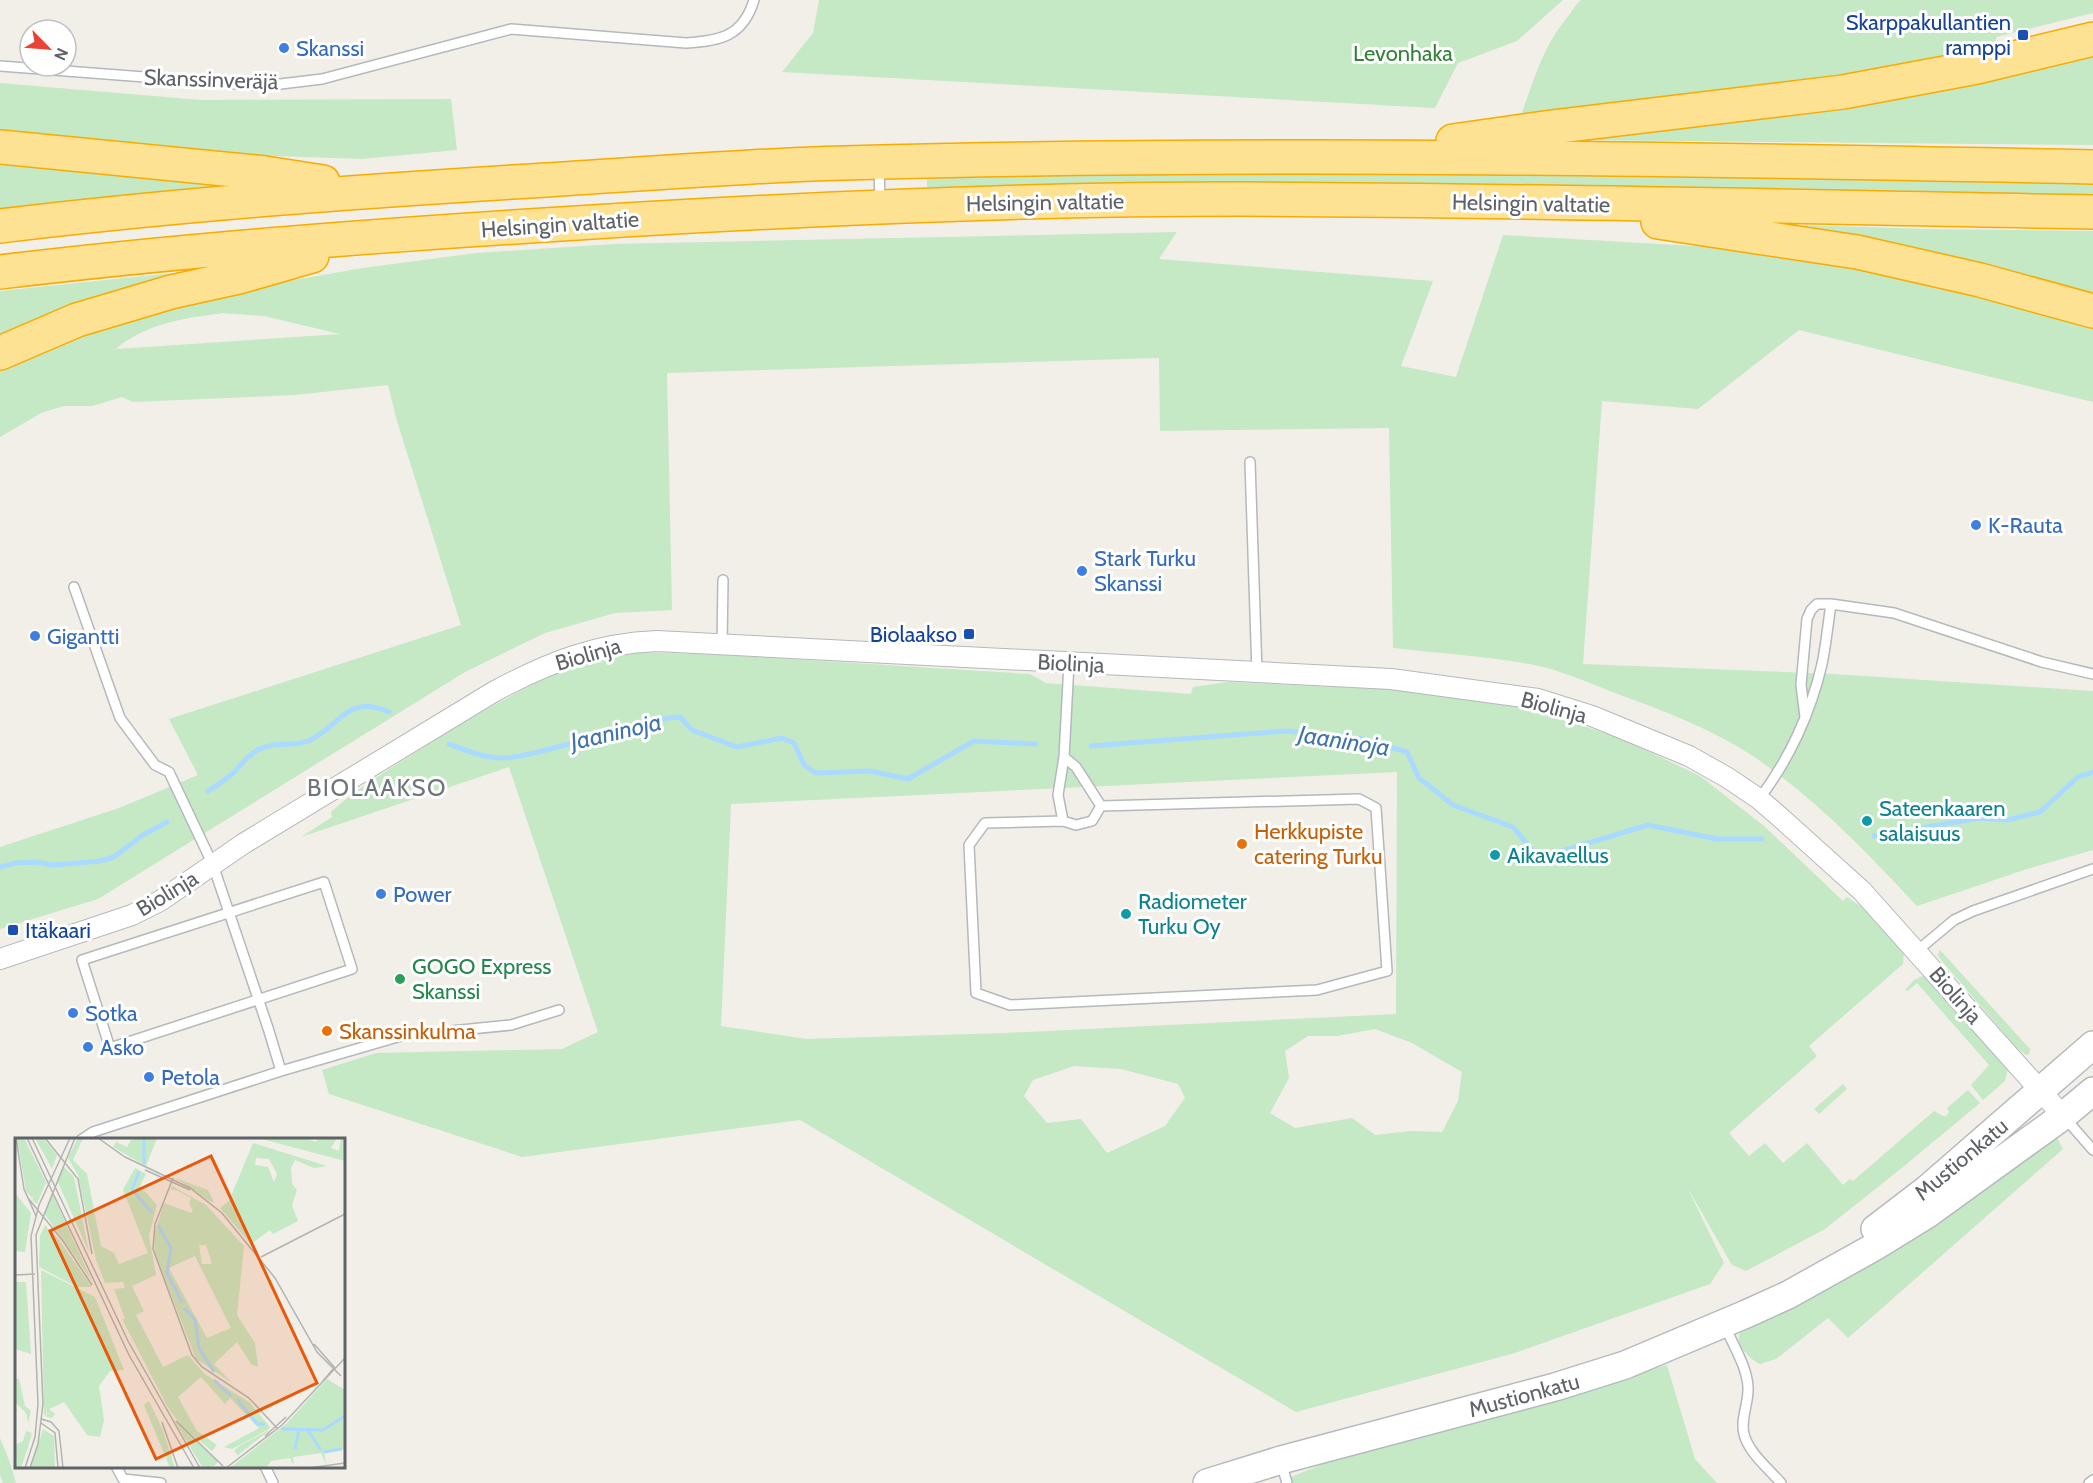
<svg xmlns="http://www.w3.org/2000/svg" width="2093" height="1483" font-family="Cabin,sans-serif">
	<rect width="100%" height="100%" fill="#f1efe8"/>
	<path fill="#c5e8c5" fill-rule="evenodd" d="M819 0H1563L1517 41 1458 63 1435 108 782 72 813 33Z
		M1581 0H2093V13L1996 37V43L1945 59 1756 91 1520 118C1533 83 1542 48 1566 19 1572 12 1574 6 1581 0Z
		M2093 47V145L1572 140Z
		M0 83 201 100 451 99 457 150 361 159 189 153 0 134Z
		M0 156 264 182 0 208Z
		M1280 172 1542 174 2093 184V197L999 189 927 187V179L1000 175Z
		M1800 225 1927 229 2093 231V304L1798 233Z
		M1177 232 1159 259 1433 281 1401 366 1456 377 1503 235 1711 247 1853 265 2093 322V402L1799 330 1698 409 1602 401 1583 664 1834 674 2093 691V850L2027 869 1917 906C1869 855 1821 804 1763 763 1720 732 1665 711 1615 693 1587 682 1558 669 1529 664 1484 656 1438 653 1393 648L1389 428 1160 431 1159 358 667 373 672 610 615 613 545 633 465 672 98 899 0 929V847L119 808 198 775 169 719 461 625 397 421 388 385 295 395 133 402 122 397 92 406H64L41 413 0 437V367L82 332 254 287 363 268 476 253 614 244ZM223 313 264 316 340 334 116 349C146 323 186 318 223 313Z
		M240 266 0 344V291Z
		M636 652 724 655 1030 674 1046 683 1191 694 1193 687 1228 682 1429 691 1495 701 1547 713 1629 742 1700 776 1764 826 1843 901 1847 897 1872 914 1904 951 1903 964 1809 1046 1817 1056 1729 1133 1749 1156 1765 1143 1783 1163 1807 1143 1843 1185 1850 1179 1853 1181 1934 1111 1943 1116H1946L1949 1112 1947 1108 1968 1090 1980 1103 1903 1167 1825 1229 1746 1271 1732 1265 1687 1187 1724 1263 1710 1284 1515 1353 1296 1412 800 1120 522 1157 329 1094 322 1070 376 1053 562 1049 598 1032 509 767 301 837 332 817 331 812C358 787 390 769 421 749 483 711 563 659 636 652ZM1397 772 1396 1014 1004 1033 806 1039 721 1026 731 804ZM1375 1029 1412 1043 1462 1072 1458 1101 1442 1132 1410 1131 1375 1135 1352 1118 1295 1128 1270 1113 1289 1078 1285 1051 1308 1036H1337ZM1074 1066 1121 1069 1178 1084 1185 1098 1165 1126 1107 1153 1081 1119 1047 1123 1024 1096 1033 1080Z
		M1940 950 2030 1049 2029 1054 2026 1055 2016 1047 1941 960 1938 955Z
		M1925 975 2008 1069 2005 1081 1983 1100 1971 1085 1989 1065 1917 983 1908 991 1905 990 1914 980Z
		M1843 1084 1847 1089 1819 1114 1814 1109Z
		M2050 1138H2057L2063 1149 1848 1338 1828 1318 1776 1359 1760 1364C1751 1360 1734 1344 1740 1333 1741 1329 1744 1328 1747 1325Z
		M1667 1365 1695 1459 1717 1483H1292L1291 1477 1330 1461Z
		M0 1438 10 1463 16 1483H3L0 1475Z"/>
	<g fill="none" stroke-linecap="round" stroke-linejoin="round">
		<path stroke="#aadaff" stroke-width="5" d="M449 744C465 750 483 758 502 758 515 758 529 754 542 751 589 740 632 720 680 717L692 730 737 747 782 738 794 743 804 765 816 773 870 771 908 779 974 741 1036 744
			M1091 746 1286 731 1364 739 1407 752 1419 778 1453 805 1513 827 1539 858 1648 825 1717 839H1762
			M208 791C216 786 224 781 231 775 240 767 246 756 258 750 274 741 291 747 308 741 340 727 347 693 389 712
			M1874 836 1980 818 2007 820 2040 812 2078 777 2093 772
			M0 867 16 863 35 862 54 865 100 861 114 857 143 835 167 822"/>
		<defs>
			<path id="lane" d="M0 66 264 86 322 79 511 29 686 43C719 41 743 37 754 0
				M879 167 880 201
				M1250 462 1257 673
				M74 587 120 718 155 765 169 772 213 865 268 1028 281 1071
				M722 645 723 580
				M1805 717 1801 685 1807 619 1811 610 1817 604H1831L1894 613 2042 662 2093 674
				M1064 757 1076 767 1101 806
				M1359 799 1376 808 1387 971 1317 990 1010 1005 976 993 969 845 985 823 1063 821 1076 825 1092 821 1101 806Z
				M1759 799C1789 760 1811 712 1822 664 1826 645 1828 624 1831 604
				M1063 821 1058 795 1064 757 1069 663
				M324 882 352 969 110 1048 82 960Z
				M1917 951 1954 920 1973 911 2093 869
				M2065 1118 2093 1150
				M81 1140 93 1132 281 1071 401 1036 511 1025 559 1010
				M1725 1326C1733 1345 1747 1367 1748 1387 1749 1403 1740 1419 1744 1434 1748 1452 1769 1469 1781 1483
				M1281 1462 1287 1483
				M116 1466 123 1479 161 1483
				M265 1466 273 1483
				M2089 1483 2093 1480"/>
			<path id="street" d="M0 959 132 915 160 901 243 844 495 691C548 663 596 643 657 641L1391 679 1538 699 1592 716 1689 756 1728 778 1759 799 1781 818 1862 891 2063 1116"/>
			<path id="secondary" d="M1875 1229 1926 1190 2093 1045
				M1207 1483 1281 1460 1555 1387 1625 1365 1746 1314 1788 1295 1874 1247 1926 1215 2063 1116 2093 1091"/>
			<path id="highway" d="M1453 141 1552 127 1843 92 1977 67 2093 39
				M0 147 265 173 323 182
				M1658 222 1857 252 1980 280 2093 311
				M0 226C181 204 363 191 546 180 658 173 770 164 882 162 1286 152 1689 159 2093 167
				M0 272C192 249 384 235 577 223 798 209 1019 199 1240 199 1524 200 1809 207 2093 212
				M0 353 77 320 171 292 239 277 312 256"/>
		</defs>
		<use href="#lane" stroke="#b5b8bc" stroke-width="12"/>
		<use href="#street" stroke="#b5b8bc" stroke-width="22"/>
		<use href="#secondary" stroke="#b6babf" stroke-width="30"/>
		<use href="#highway" stroke="#f9ab00" stroke-width="36"/>
		<use href="#lane" stroke="#fff" stroke-width="9"/>
		<use href="#street" stroke="#fff" stroke-width="20"/>
		<use href="#secondary" stroke="#fff" stroke-width="27"/>
		<use href="#highway" stroke="#fde293" stroke-width="33"/>
	</g>
	<g fill="#1a4fb4" stroke="#fff" stroke-width="2">
		<rect x="2017" y="29" width="12" height="12" rx="3"/>
		<rect x="963" y="628" width="12" height="12" rx="3"/>
		<rect x="7" y="924" width="12" height="12" rx="3"/>
	</g>
	<g fill="#3f7fe0" stroke="#fff" stroke-width="2">
		<circle cx="284" cy="48" r="6"/>
		<circle cx="1976" cy="525" r="6"/>
		<circle cx="1082" cy="571" r="6"/>
		<circle cx="35" cy="636" r="6"/>
		<circle cx="381" cy="894" r="6"/>
		<circle cx="73" cy="1013" r="6"/>
		<circle cx="88" cy="1047" r="6"/>
		<circle cx="149" cy="1077" r="6"/>
	</g>
	<g fill="#0f9aa8" stroke="#fff" stroke-width="2">
		<circle cx="1867" cy="821" r="6"/>
		<circle cx="1495" cy="855" r="6"/>
		<circle cx="1126" cy="914" r="6"/>
	</g>
	<g fill="#e8710a" stroke="#fff" stroke-width="2">
		<circle cx="1242" cy="844" r="6"/>
		<circle cx="327" cy="1031" r="6"/>
	</g>
	<circle fill="#2e9e5b" stroke="#fff" stroke-width="2" cx="400" cy="979" r="6"/>
	<g text-anchor="middle" stroke-width="6" stroke-linejoin="round" paint-order="stroke">
		<g font-size="22" fill="#164399" stroke="#fff" text-anchor="end">
			<text x="2011" y="30">Skarppakullantien<tspan x="2011" dy="25">ramppi</tspan></text>
			<text x="957" y="642">Biolaakso</text>
			<text x="25" y="938" text-anchor="start">Itäkaari</text>
		</g>
		<g font-size="22" fill="#366cbe" stroke="#fff" text-anchor="start">
			<text x="296" y="56">Skanssi</text>
			<text x="1988" y="533">K-Rauta</text>
			<text x="1094" y="566">Stark Turku<tspan x="1094" dy="25">Skanssi</tspan></text>
			<text x="47" y="644">Gigantti</text>
			<text x="393" y="902">Power</text>
			<text x="85" y="1021">Sotka</text>
			<text x="100" y="1055">Asko</text>
			<text x="161" y="1085">Petola</text>
		</g>
		<g font-size="22" fill="#348238" stroke="#fff">
			<text x="1403" y="61">Levonhaka</text>
		</g>
		<g font-size="22" fill="#5f6368" stroke="#fff">
			<text transform="translate(211 79) rotate(2)" y="8">Skanssinveräjä</text>
			<text transform="translate(1045 202) rotate(-1)" y="8">Helsingin valtatie</text>
			<text transform="translate(1531 203) rotate(1)" y="8">Helsingin valtatie</text>
			<text transform="translate(560 224) rotate(-4)" y="8">Helsingin valtatie</text>
			<text transform="translate(588 654) rotate(-16)" y="8">Biolinja</text>
			<text transform="translate(1071 663) rotate(3)" y="8">Biolinja</text>
			<text transform="translate(1554 707) rotate(15)" y="8">Biolinja</text>
			<text transform="translate(167 893) rotate(-31)" y="8">Biolinja</text>
			<text transform="translate(1956 995) rotate(49)" y="8">Biolinja</text>
			<text transform="translate(1961 1159) rotate(-40)" y="8">Mustionkatu</text>
			<text transform="translate(1524 1395) rotate(-15)" y="8">Mustionkatu</text>
		</g>
		<g font-size="22" fill="#0d838f" stroke="#fff" text-anchor="start">
			<text x="1879" y="816">Sateenkaaren<tspan x="1879" dy="25">salaisuus</tspan></text>
			<text x="1507" y="863">Aikavaellus</text>
			<text x="1138" y="909">Radiometer<tspan x="1138" dy="25">Turku Oy</tspan></text>
		</g>
		<g font-size="22" fill="#c56008" stroke="#fff" text-anchor="start">
			<text x="1254" y="839">Herkkupiste<tspan x="1254" dy="25">catering Turku</tspan></text>
			<text x="339" y="1039">Skanssinkulma</text>
		</g>
		<g font-size="22" fill="#27864d" stroke="#fff" text-anchor="start">
			<text x="412" y="974">GOGO Express<tspan x="412" dy="25">Skanssi</tspan></text>
		</g>
		<g font-size="24" font-style="italic" fill="#4174aa" stroke="#fff">
			<text transform="translate(616 732) rotate(-13)" y="8">Jaaninoja</text>
			<text transform="translate(1344 741) rotate(9)" y="8">Jaaninoja</text>
		</g>
		<g font-size="24" letter-spacing="1.5" fill="#70757a" stroke="#fff">
			<text x="377" y="796">BIOLAAKSO</text>
		</g>
	</g>
	<g transform="translate(15 1138)">
		<rect width="330" height="330" fill="#f1efe8"/>
		<path d="M2 0H9L31 44 22 66 17 62 20 57 17 60 11 53ZM20 0H28L42 17 37 31ZM63 0H68L58 22 72 36 86 108 99 115 104 126 133 115 108 52 120 30 131 36 125 48 142 67 134 98 141 137 117 148 129 173 121 177 148 229 173 217 190 236 234 264 255 289 252 292 217 311 209 309 244 290 215 260 210 266 186 239 163 259 182 293 202 307 197 313 166 288 152 268 107 181H110L99 151 110 150 108 144 90 145 81 122 63 37 53 20ZM123 0H142L131 28 98 9 101 4 112 9 116 2ZM243 0H289L301 4 303 0H322L316 10 324 13 326 0H330V23ZM238 5 312 28 299 30 280 22 276 30 277 46 282 52 277 67 283 83 258 96 255 92 236 106 205 70 214 63ZM241 20 254 21 262 36 259 44 253 29 240 27ZM48 28 59 39 74 114 42 42ZM160 40 193 52 199 64H196ZM157 48 191 67 229 108 222 177 240 205 243 229 236 226 222 204 199 226 217 245 181 221 140 116 139 97 149 65 176 75 178 72 174 66 176 60 163 53 156 51 150 62ZM184 107H191L197 126H187ZM180 118 216 190 192 200 154 130ZM0 55 16 75 10 114 0 113ZM37 55 77 143 29 75ZM30 87 44 102 77 149H62L24 129 25 98ZM26 132 80 159 109 232 95 233 84 248 89 282 85 299 72 297 49 264 34 271 40 276 37 280 32 279 31 267V279L29 276ZM0 144H11L16 216 0 211ZM0 241H4L10 268 16 273 13 285 11 275 0 264ZM312 241 330 252V311L309 314 311 326 306 315 278 319 279 328 275 320 256 323 251 330H215L272 285ZM134 263 148 292 160 330H155L129 267ZM158 281 203 324 199 328 188 330ZM28 291 39 298 40 330H16ZM256 291 223 317 219 313 224 308ZM11 293 17 295 13 309 6 330H0V307L8 303Z" fill="#c5e8c5" fill-rule="evenodd"/>
		<path fill="none" stroke="#aadaff" stroke-width="3" d="M129 26V0M124 34 117 51 137 75M143 87 156 110 152 135 167 164M169 170 180 182 184 210 199 234M199 242 216 258M222 261 242 286H250M266 291 308 292 330 278M292 291 306 312M280 311 284 292M309 314 327 311"/>
		<path fill="none" stroke="#b3b3b1" stroke-width="1.5" d="M1 0 9 51 21 78M12 0 114 217 179 330M17 0 113 203 185 330M30 0 63 41 77 116M83 0 110 19 175 50 207 75 260 140 302 214 326 238M130 32 175 52M158 40 140 86 138 111 177 217 187 229 234 260 263 291M13 60 48 103 77 147M246 119 330 76M0 137 20 136M299 206 320 230M307 244 319 230M26 281 36 284 44 293 48 330M161 283 208 328M147 284 163 330M26 285 40 295 43 330M250 298 271 279M10 330 20 299 23 266 16 98 24 67 55 0M15 330 23 306 28 266 21 97 60 0M211 330 267 287 330 220M294 330 330 325"/>
		<path fill="#e8590c" fill-opacity="0.15" stroke="#e8590c" stroke-width="3" d="M196 18 302 245 141 321 35 93Z"/>
		<rect width="330" height="330" fill="none" stroke="#5f6368" stroke-width="3"/>
	</g>
	<g transform="translate(48 48) rotate(115)"><circle r="28" fill="#ffffff" stroke="#bfc1c3" stroke-width="1.5"/>
	<path d="M0-4.5L10 22L0 15L-10 22Z" fill="#ea4335"/>
	<text y="-9" font-size="16" font-weight="bold" text-anchor="middle" fill="#5f6368">N</text>
	</g>
</svg>
